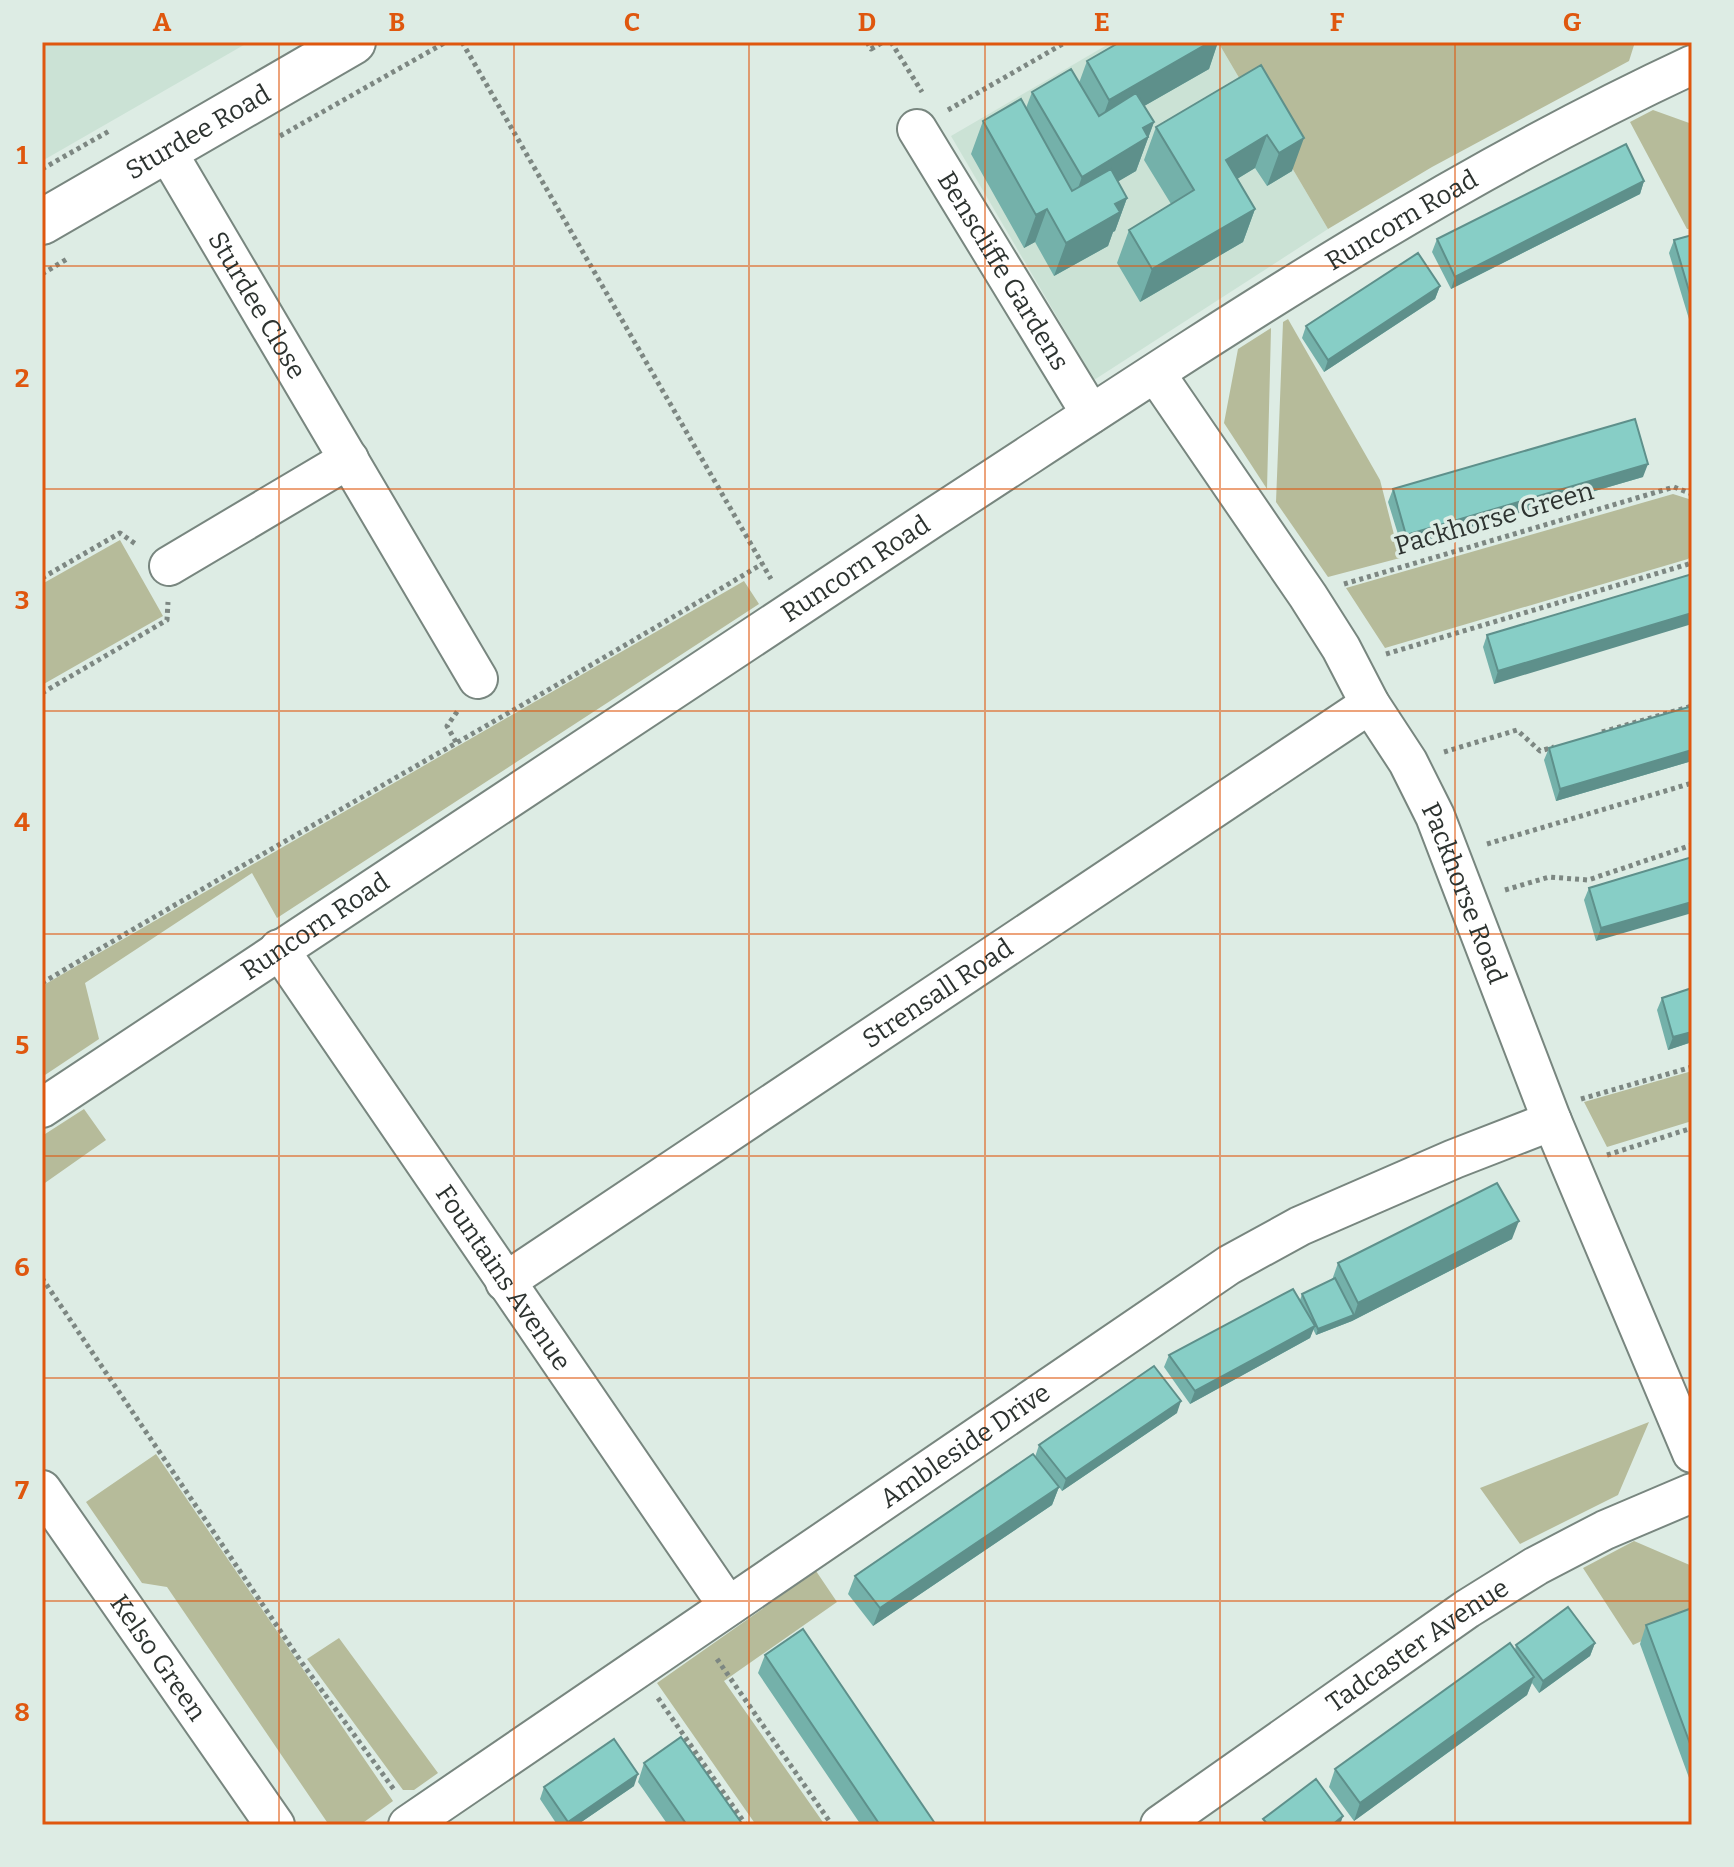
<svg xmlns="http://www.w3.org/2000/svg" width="1734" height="1867" font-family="Bitter,serif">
	<rect width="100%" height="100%" fill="#ddece4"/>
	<path fill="#cbe2d5" d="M42 42H249L42 161Z
		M1112 42H1218L1328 229 1094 380 951 136Z"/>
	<path fill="#b6bb9a" d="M1218 42H1635L1629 61 1432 167 1328 229Z
		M1653 110 1692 124V229H1687L1630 122Z
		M1288 319 1380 480 1400 558 1328 577 1276 502 1283 322Z
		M1271 328V329L1267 489 1224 423 1238 349Z
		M1673 494 1692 500V555L1688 559 1385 648 1346 588Z
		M120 540 163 616 42 685V584Z
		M744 581 759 604 277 918 252 873 85 983 99 1039 42 1077V986Z
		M1692 1071V1121L1607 1147 1584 1102Z
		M84 1109 106 1140 42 1185V1136Z
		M1649 1422 1618 1495 1520 1544 1480 1488Z
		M156 1454 393 1801 360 1825H329L167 1587 142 1583 86 1502Z
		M1634 1541 1692 1566V1618L1633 1645 1583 1568Z
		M816 1571 837 1602 724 1681 825 1825H756L657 1683Z
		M339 1638 438 1773 414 1790H403L307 1659Z"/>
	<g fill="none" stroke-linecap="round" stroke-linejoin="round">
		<defs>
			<g id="street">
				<path id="s1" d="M917 129 1091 414"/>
				<path id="s2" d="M166 150 478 679"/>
				<path id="s3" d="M1156 374 1308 596 1341 648 1370 704 1408 762 1435 816 1552 1121 1692 1453"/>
				<path d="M169 566 349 459"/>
				<path id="s4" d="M279 949 728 1606"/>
				<path id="s5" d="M42 1108C339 910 636 712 934 517 1180 357 1425 189 1692 65"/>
				<path id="s6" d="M505 1282 1370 704"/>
				<path id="s7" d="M42 1490 275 1825"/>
				<path id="s8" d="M408 1825 1229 1265 1300 1226 1454 1159 1552 1121"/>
				<path id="s9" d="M1160 1825 1467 1609 1536 1566 1605 1530 1692 1493"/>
			</g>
			<g id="secondary">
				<path id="s10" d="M42 222 353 42"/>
			</g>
		</defs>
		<use href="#street" stroke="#78867f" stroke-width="42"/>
		<use href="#secondary" stroke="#78867f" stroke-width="48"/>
		<path stroke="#7d8782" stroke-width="5" stroke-dasharray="4 4" stroke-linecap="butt" d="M462 42 771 579
			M867 42 871 49 883 42
			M891 42 922 92
			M948 110 1066 42
			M280 136 446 42
			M42 169 111 130
			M42 274 67 259
			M42 578 120 533 137 545
			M1344 584 1674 487 1692 494
			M1386 654 1692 563
			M42 693 167 620 168 602
			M1602 732 1692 706
			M456 742 447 726 459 709
			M1444 752 1517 730 1540 751 1554 747
			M1487 844 1692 783
			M1505 890 1549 877 1588 880 1692 845
			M42 983C281 841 524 707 762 564
			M1581 1099 1692 1067
			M1607 1155 1692 1128
			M42 1278 302 1663 395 1791
			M717 1659 832 1825
			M658 1698 746 1825"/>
		<use href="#street" stroke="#fff" stroke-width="38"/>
		<use href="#secondary" stroke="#fff" stroke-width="44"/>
	</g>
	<path fill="#74b1aa" d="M1120 42H1218L1209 69 1144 106 1154 122 1136 171 1118 181 1127 198 1115 231 1113 232 1108 246 1054 276 1035 242 1024 248 971 154 983 121 1026 108 1032 92 1079 83 1087 61Z
		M1261 65 1292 171 1267 186 1255 168 1237 179 1255 209 1243 242 1140 302 1117 263 1129 230 1171 204 1144 160 1156 127Z
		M1644 181 1640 194 1451 289 1432 252 1437 239Z
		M1692 235V329L1669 253 1674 240Z
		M1440 286 1435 299 1324 372 1302 338 1306 326Z
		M1643 477 1402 547 1388 502 1393 489Z
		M1692 574 1494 684 1483 647 1487 635Z
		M1692 706V761L1556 801 1544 760 1549 748Z
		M1692 857 1596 941 1584 900 1589 888Z
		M1692 988V1042L1668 1050 1657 1010 1662 998Z
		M1512 1239 1352 1321 1316 1335 1313 1329 1310 1338 1190 1404 1164 1367 1169 1355 1300 1300 1302 1294 1332 1280 1338 1263Z
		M1177 1413 1062 1491 1059 1487 1052 1505 873 1626 848 1594 855 1576 1035 1457 1039 1445Z
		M1692 1608V1786L1640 1644 1646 1625Z
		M1595 1643 1590 1656 1539 1693 1532 1683 1527 1695 1354 1821 1329 1787 1335 1769 1515 1650 1516 1645Z
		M765 1655 936 1825H861L758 1673Z
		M644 1763 743 1825H668L638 1782Z
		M634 1786 577 1825H552L556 1823 540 1799 544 1787Z"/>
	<path fill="#5e908b" d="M1210 42H1218L1209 69 1097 133 1109 100Z
		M1154 122 1136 171 1070 210 1082 177 1143 128Z
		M1267 135 1255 168 1214 193 1226 160Z
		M1304 138 1292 171 1267 186 1279 153Z
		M1644 181 1640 194 1451 289 1455 277Z
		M1127 198 1115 231 1113 232 1108 246 1054 276 1066 243 1115 204Z
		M1047 209 1035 242 1024 248 1036 215Z
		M1255 209 1243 242 1140 302 1152 269Z
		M1440 286 1435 299 1324 372 1328 360Z
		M1648 464 1643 477 1402 547 1406 535Z
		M1692 613V624L1494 684 1498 671Z
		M1692 750V761L1556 801 1560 789Z
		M1692 902V913L1596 941 1601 928Z
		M1692 1032V1042L1668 1050 1673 1037Z
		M1519 1221 1512 1239 1352 1321 1316 1335 1318 1329 1354 1315 1358 1303Z
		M1315 1326 1310 1338 1190 1404 1195 1391Z
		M1181 1401 1177 1413 1062 1491 1066 1479Z
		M1059 1487 1052 1505 873 1626 880 1608Z
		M1595 1643 1590 1656 1539 1693 1543 1681Z
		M1534 1677 1527 1695 1354 1821 1360 1803Z
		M638 1774 634 1786 577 1825H567L568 1822Z
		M1343 1816 1340 1825H1332Z"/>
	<path fill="#87cec6" stroke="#5e908b" stroke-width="2" d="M1120 42H1210L1109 100 1087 61Z
		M1261 65 1304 138 1279 153 1267 135 1226 160 1255 209 1152 269 1129 230 1194 190 1156 127Z
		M1071 69 1099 116 1136 93 1154 122 1143 128 1148 137 1082 177 1032 92Z
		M1021 99 1072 191 1111 169 1127 198 1115 204 1120 212 1066 243 1047 209 1036 215 983 121Z
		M1626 144 1644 181 1455 277 1437 239Z
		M1692 235V301L1674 240Z
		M1418 253 1440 286 1328 360 1306 326Z
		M1635 419 1648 464 1406 535 1393 489Z
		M1692 574V613L1498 671 1487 635Z
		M1692 706V750L1560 789 1549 748Z
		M1692 857V902L1601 928 1589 888Z
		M1692 988V1032L1673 1037 1662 998Z
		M1497 1183 1519 1221 1358 1303 1338 1263Z
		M1335 1278 1354 1315 1318 1329 1302 1294Z
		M1293 1289 1315 1326 1195 1391 1169 1355Z
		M1154 1366 1181 1401 1066 1479 1039 1445Z
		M1033 1454 1059 1487 880 1608 855 1576Z
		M1568 1607 1595 1643 1543 1681 1516 1645Z
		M1692 1608V1749L1646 1625Z
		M803 1629 936 1825H880L765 1655Z
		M1510 1643 1534 1677 1360 1803 1335 1769Z
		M681 1737 743 1825H687L644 1763Z
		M614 1739 638 1774 568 1822 544 1787Z
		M1316 1779 1343 1816 1332 1825H1268L1263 1819Z"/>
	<path fill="none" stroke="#df570e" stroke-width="2" stroke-opacity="0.55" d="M279 42V1825M514 42V1825M749 42V1825M985 42V1825M1220 42V1825M1455 42V1825M42 266H1692M42 489H1692M42 711H1692M42 934H1692M42 1156H1692M42 1378H1692M42 1601H1692"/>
	<g text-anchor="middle" stroke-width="7" stroke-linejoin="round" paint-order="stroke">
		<g font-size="26" fill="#2d3330" stroke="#ddece4">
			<text dy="9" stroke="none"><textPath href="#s10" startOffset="180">Sturdee Road</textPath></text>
			<text dy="9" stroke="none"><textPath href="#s5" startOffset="1624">Runcorn Road</textPath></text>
			<text dy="9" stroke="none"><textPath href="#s1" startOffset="166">Benscliffe Gardens</textPath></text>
			<text dy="9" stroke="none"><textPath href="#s2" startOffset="180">Sturdee Close</textPath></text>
			<text transform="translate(1494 518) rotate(-16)" y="9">Packhorse Green</text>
			<text dy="9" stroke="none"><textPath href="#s5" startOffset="976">Runcorn Road</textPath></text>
			<text dy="9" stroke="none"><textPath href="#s3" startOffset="606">Packhorse Road</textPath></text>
			<text dy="9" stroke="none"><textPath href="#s5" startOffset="328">Runcorn Road</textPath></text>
			<text dy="9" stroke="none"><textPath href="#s6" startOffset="520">Strensall Road</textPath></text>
			<text dy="9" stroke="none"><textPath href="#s4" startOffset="398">Fountains Avenue</textPath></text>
			<text dy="9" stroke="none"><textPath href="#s8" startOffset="674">Ambleside Drive</textPath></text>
			<text dy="9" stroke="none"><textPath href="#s9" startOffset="314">Tadcaster Avenue</textPath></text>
			<text dy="9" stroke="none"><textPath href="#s7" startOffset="204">Kelso Green</textPath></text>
		</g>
	</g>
	<rect width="1734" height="1867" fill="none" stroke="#ddece4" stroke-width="88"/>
	<rect x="44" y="44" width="1646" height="1779" fill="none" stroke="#df570e" stroke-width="3"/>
	<g font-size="26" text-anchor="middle" font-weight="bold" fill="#df570e">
		<text x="162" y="31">A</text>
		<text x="397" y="31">B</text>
		<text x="632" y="31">C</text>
		<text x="867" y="31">D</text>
		<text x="1102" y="31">E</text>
		<text x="1337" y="31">F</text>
		<text x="1572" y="31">G</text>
		<text x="22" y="164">1</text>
		<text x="22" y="387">2</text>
		<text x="22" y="609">3</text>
		<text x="22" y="831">4</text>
		<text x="22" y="1054">5</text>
		<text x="22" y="1276">6</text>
		<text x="22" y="1499">7</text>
		<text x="22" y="1721">8</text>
	</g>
</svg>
